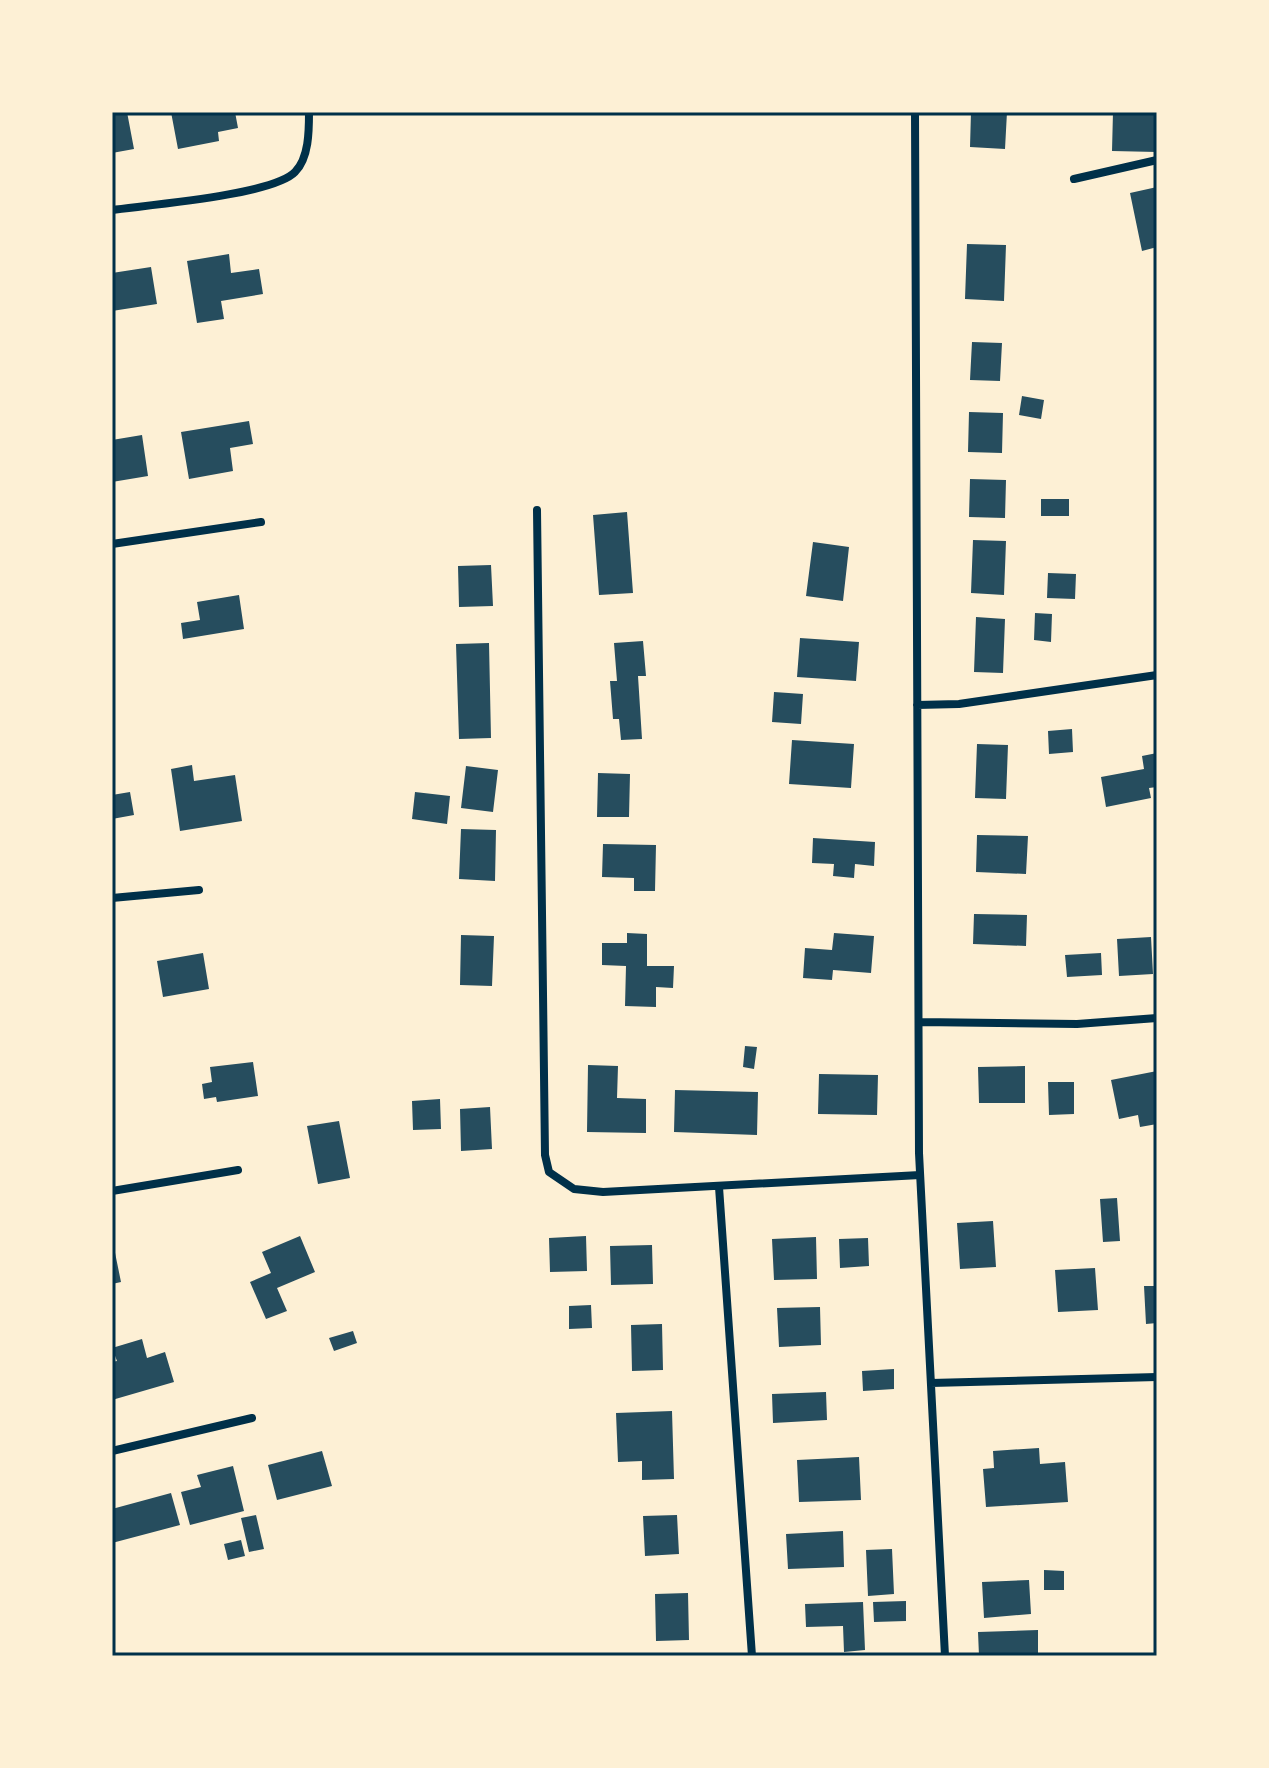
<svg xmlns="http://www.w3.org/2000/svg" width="1269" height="1768" font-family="'Nunito Sans',sans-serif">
	<rect width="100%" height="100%" fill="#fdf0d5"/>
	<path fill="#264d5e" d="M127 112 134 149 112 153V113Z
		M171 112H235L238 128 218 132 219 141 178 149Z
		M971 112H1007L1005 149 970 147Z
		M1113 112 1157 113V152L1112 151Z
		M1157 187V247L1142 251 1130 193Z
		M967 244 1006 245 1004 301 965 299Z
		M229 254 231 273 259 269 263 294 221 301 224 319 197 323 187 261Z
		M151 267 157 304 112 311V273Z
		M972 342 1002 343 1000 381 970 380Z
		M1022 396 1044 400 1041 419 1019 415Z
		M969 412 1003 413 1002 453 968 452Z
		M249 421 253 444 230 448 233 471 189 479 181 432Z
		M142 435 148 476 112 482V440Z
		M970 479 1006 480 1005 518 969 517Z
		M1041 499H1069V516H1041Z
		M627 512 633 593 599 595 593 515Z
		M973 540 1006 541 1004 595 971 593Z
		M813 542 849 547 843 601 806 596Z
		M491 565 493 606 459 607 458 566Z
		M1048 573 1076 574 1075 599 1047 598Z
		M239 595 244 629 183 639 181 623 200 620 197 602Z
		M1035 613 1052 614 1051 642 1034 640Z
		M976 617 1005 619 1003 673 974 672Z
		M800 638 859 642 856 681 797 677Z
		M643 641 646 676H638L642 739 621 740 619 719H613L610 681H617L614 643Z
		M489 643 491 738 459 739 456 644Z
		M774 692 803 694 801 724 772 722Z
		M1072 729 1073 752 1049 754 1048 731Z
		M792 740 854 744 851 788 789 784Z
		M977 744 1008 745 1006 799 975 798Z
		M1157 753V787L1149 788 1151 798 1106 807 1101 777 1144 769 1142 756Z
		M192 765 194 781 235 775 242 821 180 831 171 769Z
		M466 766 498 770 493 812 461 808Z
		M598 773 630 774 629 817H597Z
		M130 792 134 815 112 819V795Z
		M415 792 450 796 447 824 412 819Z
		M461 829 496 830 495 881 459 879Z
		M977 835 1028 836 1026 874 976 872Z
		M813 838 875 842 874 866 855 864 854 878 833 876 834 864 812 863Z
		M603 844 656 845 655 891H634V878L602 877Z
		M974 914 1027 915 1026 946 973 944Z
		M627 933 647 934V966H674L673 988 656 987V1007L625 1006 626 966 602 965V943H627Z
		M834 933 874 936 871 973 833 970 832 980 803 978 805 948 832 950Z
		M461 935 494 936 492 986 460 985Z
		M1151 937 1153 974 1119 976 1117 939Z
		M203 953 209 989 163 997 157 961Z
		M1101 953 1102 975 1067 977 1065 955Z
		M745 1046 757 1047 754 1069 743 1067Z
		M253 1062 258 1096 217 1102 216 1097 204 1099 202 1084 212 1082 210 1067Z
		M588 1065 618 1066 617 1098 646 1099V1133L587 1132Z
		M1025 1066V1103H979L978 1067Z
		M1157 1071V1124L1140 1127 1138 1115 1119 1119 1111 1080Z
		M819 1074 878 1075 877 1115 818 1114Z
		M1048 1082H1074V1114L1049 1115Z
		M675 1090 758 1092 757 1135 674 1132Z
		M440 1099 441 1129 413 1130 412 1101Z
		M490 1107 492 1149 461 1151 460 1109Z
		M339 1121 350 1178 318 1184 307 1126Z
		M1117 1198 1120 1241 1103 1242 1100 1199Z
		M993 1221 996 1267 960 1269 957 1223Z
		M300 1236 315 1272 277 1288 287 1311 266 1319 250 1282 271 1273 262 1252Z
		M586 1236 587 1271 550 1272 549 1238Z
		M816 1237 817 1279 774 1280 772 1239Z
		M112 1238 121 1282 112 1284Z
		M868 1238 869 1266 840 1268 839 1239Z
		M652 1245 653 1284 611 1285 610 1246Z
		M1095 1268 1098 1310 1058 1312 1055 1270Z
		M1144 1286H1157V1323L1146 1324Z
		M591 1305 592 1328 569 1329V1306Z
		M820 1307 821 1345 779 1347 777 1308Z
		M662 1324 663 1370 632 1371 631 1325Z
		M353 1331 357 1343 334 1351 329 1338Z
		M142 1339 147 1358 165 1352 174 1382 112 1400V1362L117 1361 112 1348Z
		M894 1369V1389L863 1391 862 1371Z
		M826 1392 827 1420 773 1423 772 1394Z
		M672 1411 674 1479 642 1480V1461L618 1462 616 1413Z
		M1039 1448 1040 1464 1065 1462 1068 1502 986 1507 983 1469 994 1468 993 1451Z
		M322 1451 332 1486 277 1500 268 1465Z
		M859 1457 861 1500 799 1502 797 1460Z
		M233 1466 244 1511 190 1525 181 1492 201 1487 197 1475Z
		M171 1493 180 1525 112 1543V1509Z
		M256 1515 264 1549 249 1552 241 1518Z
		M677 1515 679 1554 645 1556 643 1516Z
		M843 1531 844 1567 788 1569 786 1534Z
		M241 1540 245 1556 228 1560 224 1544Z
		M892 1549 894 1594 868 1596 866 1550Z
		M1044 1570 1064 1571V1590H1044Z
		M1029 1580 1031 1614 984 1618 982 1582Z
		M688 1593 689 1640 656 1641 655 1594Z
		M906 1601V1621L874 1622 873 1602Z
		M863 1602 865 1650 844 1652 843 1626 806 1627 805 1604Z
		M1038 1630V1656H979L978 1632Z"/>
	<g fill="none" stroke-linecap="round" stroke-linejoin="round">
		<path stroke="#003049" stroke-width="8" d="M915 112 919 1153 945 1656
			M1074 179 1157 160
			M112 210C148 205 273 195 295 172 309 158 309 131 309 112
			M537 510 545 1155 549 1172 574 1189 603 1192 920 1175
			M112 544 261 522
			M917 705 959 704 1157 675
			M112 898 199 890
			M920 1022 1077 1024 1157 1018
			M719 1187 752 1656
			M112 1191 238 1170
			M931 1383 1157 1377
			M112 1451 252 1418"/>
	</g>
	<rect width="1269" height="1768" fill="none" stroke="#fdf0d5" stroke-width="228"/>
	<rect x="114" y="114" width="1041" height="1540" fill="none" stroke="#003049" stroke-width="3"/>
</svg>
